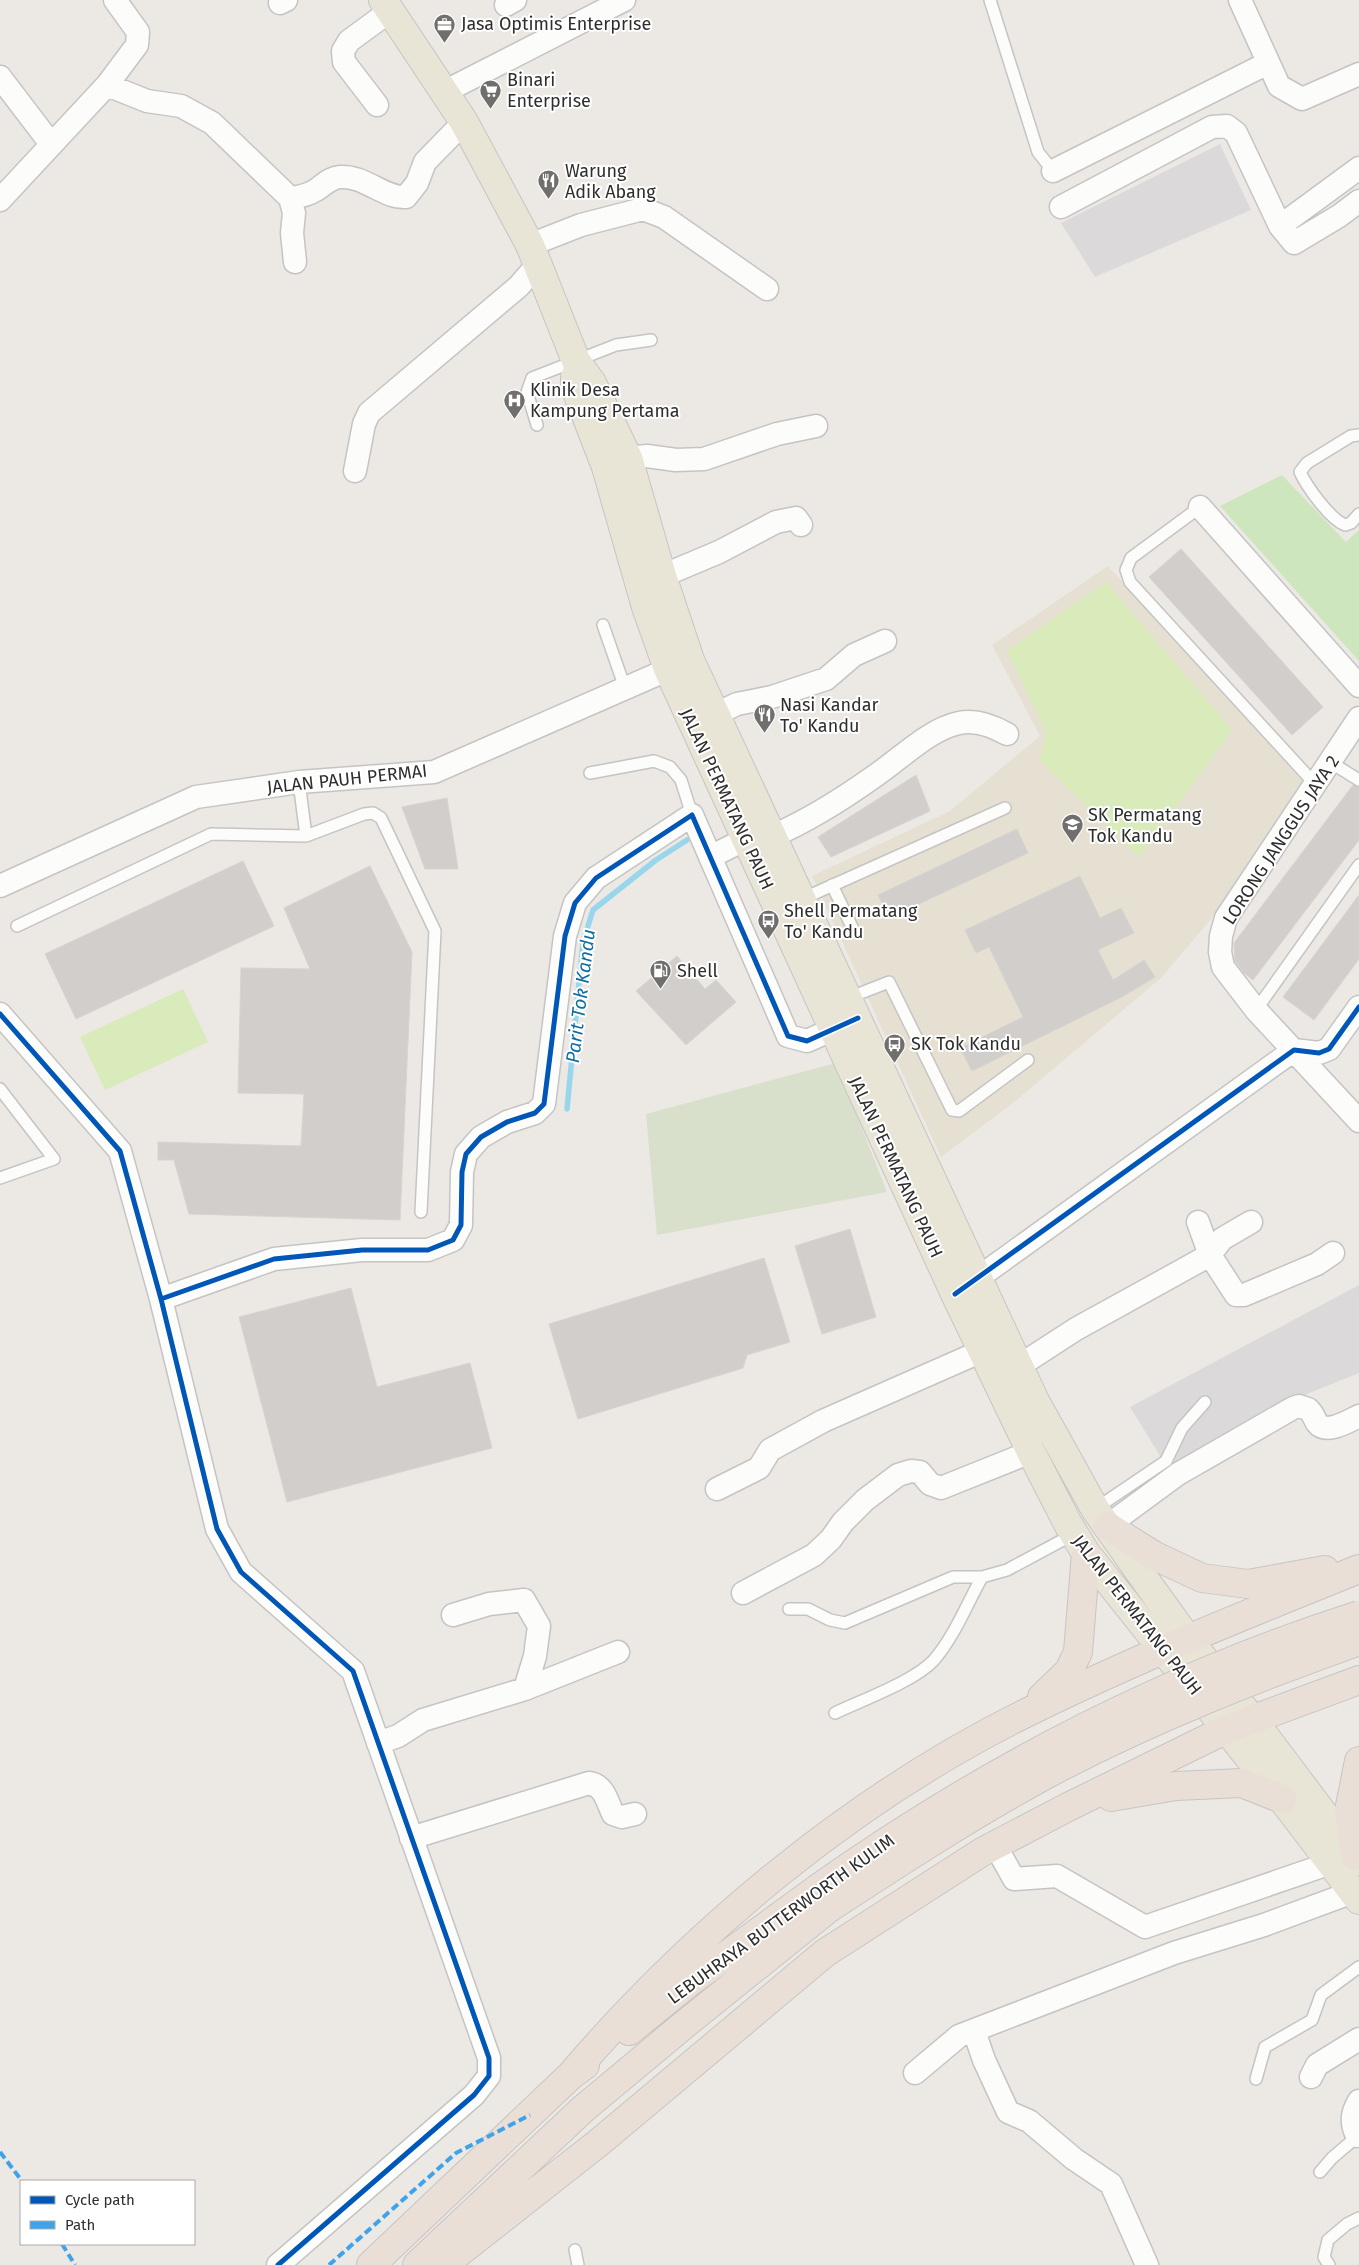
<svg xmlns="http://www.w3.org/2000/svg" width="1359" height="2265" font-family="'Fira Sans',sans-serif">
	<rect width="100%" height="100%" fill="#ece8e4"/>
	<path fill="#dcd9db" d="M1220 144 1251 210 1095 277 1061 223Z
		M1359 1285V1373L1297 1398 1170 1472 1130 1407Z"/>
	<path fill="#e6e0d3" d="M1108 566 1304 783 1211 919 1161 978 1013 1103 941 1157 812 876 950 811 1040 736 992 645Z"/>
	<path fill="#cee6be" d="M1282 475 1346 542 1359 530V661L1220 506Z"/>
	<path fill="#d8e0cc" d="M836 1063 887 1192 657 1235 646 1114Z"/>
	<path fill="#d9eabb" d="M1106 582 1232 730 1139 857 1040 761 1046 731 1007 651Z
		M183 989 208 1042 105 1090 80 1037Z"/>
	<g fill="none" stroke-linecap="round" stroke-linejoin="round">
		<path stroke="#99d6ec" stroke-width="5.5" d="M567 1109 583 942 593 910 656 860 687 840"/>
	</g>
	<path fill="#d1cecb" stroke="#d7d4d0" d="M1181 549 1323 707 1292 735 1149 577Z
		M916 775 930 811 831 857 818 837Z
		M1353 785 1359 787V840L1253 980 1244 973 1235 961 1234 943Z
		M447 798 458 869H425L402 807Z
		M1017 829 1028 853 889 918 878 895Z
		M243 861 274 926 76 1019 45 954Z
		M370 866 412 952 400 1220 189 1214 174 1160H158V1142L301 1146 304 1094 238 1093 241 968 310 969 284 908Z
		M1080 876 1100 918 1121 908 1134 933 1098 950 1113 980 1144 960 1155 977 1122 997 972 1071 960 1048 1023 1017 989 947 976 953 965 930Z
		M1359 895V959L1314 1020 1283 997Z
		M677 956 705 989 716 980 736 1002 686 1045 636 991Z
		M850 1229 876 1317 822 1334 795 1246Z
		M764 1258 790 1342 747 1355 743 1368 578 1419 549 1324Z
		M351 1288 377 1387 470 1363 492 1448 287 1502 239 1317Z"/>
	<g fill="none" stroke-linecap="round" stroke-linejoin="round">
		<defs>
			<path id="lane" d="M990 0 1038 152 1053 171
				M537 425 527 392 532 378 616 345 651 340
				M1359 435 1351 436 1307 463 1300 472C1307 487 1330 519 1345 525L1351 523 1359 514
				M1200 507 1131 558 1126 570 1130 582 1315 784
				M603 625 625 688
				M1330 762 1359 780
				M590 773 654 761 670 767 681 780 692 815
				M306 836 364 814 373 813 381 818 435 931 421 1212
				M832 885 852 927
				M802 899 1005 808
				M17 926 211 834 306 836 299 782
				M848 998 889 982 952 1110 959 1111 1028 1060
				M1256 1010 1359 865
				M0 1089 54 1159 0 1178
				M1095 1509 1166 1461 1182 1428 1205 1402
				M789 1609H808L830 1620 845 1623 953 1577H982L1007 1570 1074 1534
				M835 1713C862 1700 915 1681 934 1660 954 1637 967 1604 982 1577
				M1256 2079 1265 2047 1312 2020 1321 1995 1359 1967
				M1320 2172 1332 2158 1359 2135
				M575 2250 578 2265
				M1329 2265 1324 2257 1328 2240 1347 2224 1359 2218"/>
			<path id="street" d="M1240 0 1279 86 1302 99 1359 74
				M280 3 286 0
				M506 5 515 0
				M0 77 51 144
				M107 85 147 101 181 106 212 123 290 198 294 213 292 233 295 262
				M444 92 624 0
				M377 105 344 62 343 51 349 41 390 11
				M1053 171 1268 63
				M290 198C299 197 308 195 316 190 324 185 329 178 340 177 364 175 385 199 406 197L417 183 425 162 464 122
				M0 200 107 85 137 45 138 32 115 0
				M1061 207 1212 127 1227 126 1236 133 1280 226 1294 243 1339 216 1359 201
				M1280 226 1359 168
				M530 245 581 225 643 209 664 217 767 289
				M628 458 647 456 676 460 704 459 777 434 816 426
				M355 471 364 424 369 413 519 286 538 264
				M1200 507 1359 686
				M662 576 719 552 776 522 796 518 801 525
				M716 714 737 704 772 697 826 679 854 655 885 641
				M1359 718 1226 918 1221 936 1220 952 1223 967 1256 1010 1359 1121
				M773 836C807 821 841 800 872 778 898 761 929 729 959 723 976 719 993 726 1007 734
				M710 857 746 839
				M0 886 196 797 299 782 434 772 683 663
				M0 1014 120 1151 161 1299 217 1529 241 1572 353 1671 489 2058V2076L474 2095 278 2265
				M1198 1222 1210 1255 1236 1295H1244L1317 1264 1333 1253
				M964 1288 1294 1050 1319 1053 1329 1049 1359 1007
				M161 1299 274 1259 362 1250H428L453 1240 461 1225 462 1172 466 1154 481 1137 507 1122 535 1113 544 1104 565 936 575 903 596 878 692 815 788 1036 807 1041 849 1022
				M1019 1366 1076 1329 1210 1255 1222 1239 1251 1222
				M717 1489 759 1468 770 1450 823 1421 982 1351
				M1107 1526 1178 1474 1293 1408 1299 1406 1308 1409C1313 1413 1314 1418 1317 1423 1326 1435 1349 1421 1359 1416
				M743 1593 814 1555 831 1539 843 1522 865 1500 898 1475 911 1471 920 1472 930 1484 941 1488 1031 1452
				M453 1615 489 1604 524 1600 539 1626 535 1656 525 1689
				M378 1743 398 1736 423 1720 525 1689 618 1652
				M411 1838 589 1783C604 1785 607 1801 613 1814L622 1817 635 1814
				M995 1845 1014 1879 1057 1876 1145 1927 1331 1863
				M974 2031 984 2060 1008 2112 1029 2121 1074 2159 1111 2184 1147 2265
				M915 2073 959 2036 1174 1953 1264 1925 1353 1892
				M1311 2077 1317 2065 1359 2039
				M1357 2136C1351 2123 1351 2114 1359 2101"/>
			<path id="primary" d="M383 0 464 122 530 245 576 361 592 383 628 458 662 576 690 660 1035 1401 1059 1444 1095 1509 1143 1577 1187 1638 1252 1719 1359 1861
				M575 377V387L606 467 646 607 668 669 955 1294 1031 1452 1068 1524 1086 1553 1282 1799 1359 1900"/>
			<path id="highway" d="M1107 1526 1155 1556 1202 1578 1248 1584 1325 1570
				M1042 1697 1069 1671 1078 1652 1086 1553
				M1111 1797 1176 1786 1242 1783 1282 1799
				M1355 1856 1349 1811 1359 1761
				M629 2031 687 1984 817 1889
				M570 2076C695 1930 854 1798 1026 1713 1135 1659 1247 1614 1359 1569
				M371 2265 570 2076 585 2065
				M417 2265 583 2109 685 2024 829 1908
				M443 2265 597 2144 825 1953 982 1852 1068 1807 1227 1729 1359 1680"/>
		</defs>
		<use href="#lane" stroke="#c5c4c5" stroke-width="14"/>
		<use href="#street" stroke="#c5c4c5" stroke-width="25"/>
		<use href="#primary" stroke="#c6c5c4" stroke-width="30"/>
		<use href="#highway" stroke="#c6c5c4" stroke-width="30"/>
		<use href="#lane" stroke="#fcfcfb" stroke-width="11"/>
		<use href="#street" stroke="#fcfcfb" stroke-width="22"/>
		<use href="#primary" stroke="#e8e4d6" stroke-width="28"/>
		<use href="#highway" stroke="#eadfd6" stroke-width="28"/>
		<defs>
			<path id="highway-bridge" d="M817 1889C982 1772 1166 1677 1359 1615
				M829 1908C901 1861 973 1814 1049 1773 1149 1720 1253 1679 1359 1641"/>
		</defs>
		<use href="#highway-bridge" stroke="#c6c5c4" stroke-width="30" stroke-linecap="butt"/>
		<use href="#highway-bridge" stroke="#eadfd6" stroke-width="28"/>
		<path stroke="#3ea3eb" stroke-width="4" stroke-dasharray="8 4" stroke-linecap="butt" d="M0 2152 22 2181
			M62 2244 75 2265
			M329 2265 456 2153 530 2115"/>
		<defs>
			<path id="cycleway" d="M0 1014 120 1151 161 1299 217 1529 241 1572 353 1671 489 2058V2076L474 2095 278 2265
				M955 1294 1294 1050 1319 1053 1329 1049 1359 1007
				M161 1299 274 1259 362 1250H428L453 1240 461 1225 462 1172 466 1154 481 1137 507 1122 535 1113 544 1104 565 936 575 903 596 878 692 815 788 1036 807 1041 858 1018"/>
		</defs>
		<use href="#cycleway" stroke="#fff" stroke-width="8"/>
		<use href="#cycleway" stroke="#0057b8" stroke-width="5"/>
	</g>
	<defs>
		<symbol id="office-pin" viewBox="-11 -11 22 30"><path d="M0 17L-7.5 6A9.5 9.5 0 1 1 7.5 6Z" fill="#706f6e" stroke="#fff"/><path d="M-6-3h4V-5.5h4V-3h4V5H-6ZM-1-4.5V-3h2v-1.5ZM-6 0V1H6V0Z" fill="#fff"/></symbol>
		<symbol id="supermarket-pin" viewBox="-11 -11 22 30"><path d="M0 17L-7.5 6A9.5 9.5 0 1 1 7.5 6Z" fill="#706f6e" stroke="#fff"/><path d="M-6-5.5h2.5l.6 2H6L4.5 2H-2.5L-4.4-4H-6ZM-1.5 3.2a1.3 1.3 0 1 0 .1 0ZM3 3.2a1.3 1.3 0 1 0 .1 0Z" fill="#fff"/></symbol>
		<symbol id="restaurant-pin" viewBox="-11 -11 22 30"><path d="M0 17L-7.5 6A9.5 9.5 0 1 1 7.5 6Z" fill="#706f6e" stroke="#fff"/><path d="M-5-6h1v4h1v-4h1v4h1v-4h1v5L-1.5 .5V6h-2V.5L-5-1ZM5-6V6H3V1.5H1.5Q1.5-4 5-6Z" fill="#fff"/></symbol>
		<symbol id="hospital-pin" viewBox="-11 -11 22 30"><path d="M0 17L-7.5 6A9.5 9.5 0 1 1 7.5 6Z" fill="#706f6e" stroke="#fff"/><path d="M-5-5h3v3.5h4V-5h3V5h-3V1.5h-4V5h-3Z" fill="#fff"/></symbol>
		<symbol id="school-pin" viewBox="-11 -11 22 30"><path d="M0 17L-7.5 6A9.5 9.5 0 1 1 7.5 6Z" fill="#706f6e" stroke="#fff"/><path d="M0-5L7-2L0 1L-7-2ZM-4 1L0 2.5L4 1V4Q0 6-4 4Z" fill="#fff"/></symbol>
		<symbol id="bus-pin" viewBox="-11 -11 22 30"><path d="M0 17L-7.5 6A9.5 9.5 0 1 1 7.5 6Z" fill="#706f6e" stroke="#fff"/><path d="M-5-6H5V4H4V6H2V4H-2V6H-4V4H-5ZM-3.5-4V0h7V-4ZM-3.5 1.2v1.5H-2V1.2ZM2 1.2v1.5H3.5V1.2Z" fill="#fff"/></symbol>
		<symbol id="fuel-pin" viewBox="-11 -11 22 30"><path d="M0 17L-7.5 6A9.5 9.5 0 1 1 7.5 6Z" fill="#706f6e" stroke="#fff"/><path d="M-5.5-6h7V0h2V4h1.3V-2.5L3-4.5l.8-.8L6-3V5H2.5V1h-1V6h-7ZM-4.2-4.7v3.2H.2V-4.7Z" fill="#fff"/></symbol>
	</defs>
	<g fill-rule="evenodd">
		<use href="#office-pin" x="432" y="12" width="25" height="34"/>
		<use href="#supermarket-pin" x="478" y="78" width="25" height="34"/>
		<use href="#restaurant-pin" x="536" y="168" width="25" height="34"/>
		<use href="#hospital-pin" x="502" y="388" width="25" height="34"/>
		<use href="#restaurant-pin" x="752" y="702" width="25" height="34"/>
		<use href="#school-pin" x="1060" y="812" width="25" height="34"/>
		<use href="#bus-pin" x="756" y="908" width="25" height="34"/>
		<use href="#fuel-pin" x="648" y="958" width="25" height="34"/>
		<use href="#bus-pin" x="882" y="1032" width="25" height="34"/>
	</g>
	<g text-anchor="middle" stroke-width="4" stroke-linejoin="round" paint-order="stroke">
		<g font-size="18" fill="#2e2e2e" stroke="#fff" text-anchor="start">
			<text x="461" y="30">Jasa Optimis Enterprise</text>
			<text x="507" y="86">Binari<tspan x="507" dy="21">Enterprise</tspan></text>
			<text x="565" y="177">Warung<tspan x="565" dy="21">Adik Abang</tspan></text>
			<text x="530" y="396">Klinik Desa<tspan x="530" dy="21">Kampung Pertama</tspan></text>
			<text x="780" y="711">Nasi Kandar<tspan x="780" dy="21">To' Kandu</tspan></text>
			<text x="1088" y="821">SK Permatang<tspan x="1088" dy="21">Tok Kandu</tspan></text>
			<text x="784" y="917">Shell Permatang<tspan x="784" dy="21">To' Kandu</tspan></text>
			<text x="677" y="977">Shell</text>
			<text x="911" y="1050">SK Tok Kandu</text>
		</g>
		<g font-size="18" fill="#2e2e2e" stroke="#fff">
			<text transform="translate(347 779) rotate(-6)" y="6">JALAN PAUH PERMAI</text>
			<text transform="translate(727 799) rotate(65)" y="6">JALAN PERMATANG PAUH</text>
			<text transform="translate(1281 840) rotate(-57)" y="6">LORONG JANGGUS JAYA 2</text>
			<text transform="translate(896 1167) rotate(65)" y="6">JALAN PERMATANG PAUH</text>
			<text transform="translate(1137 1615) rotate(52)" y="6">JALAN PERMATANG PAUH</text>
			<text transform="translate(781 1919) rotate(-36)" y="6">LEBUHRAYA BUTTERWORTH KULIM</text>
		</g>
		<g font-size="19" font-style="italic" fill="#0d6fa3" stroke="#fff">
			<text transform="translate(580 996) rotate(-83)" y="7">Parit Tok Kandu</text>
		</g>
	</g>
	<rect x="20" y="2180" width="175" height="65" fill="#ffffff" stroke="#ababab"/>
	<rect x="30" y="2196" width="25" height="8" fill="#0057b8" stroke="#ababab"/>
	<text x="65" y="2205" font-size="15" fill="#2e2e2e">Cycle path</text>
	<rect x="30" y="2221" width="25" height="8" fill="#3ea3eb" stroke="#ababab"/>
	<text x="65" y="2230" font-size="15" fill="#2e2e2e">Path</text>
</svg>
